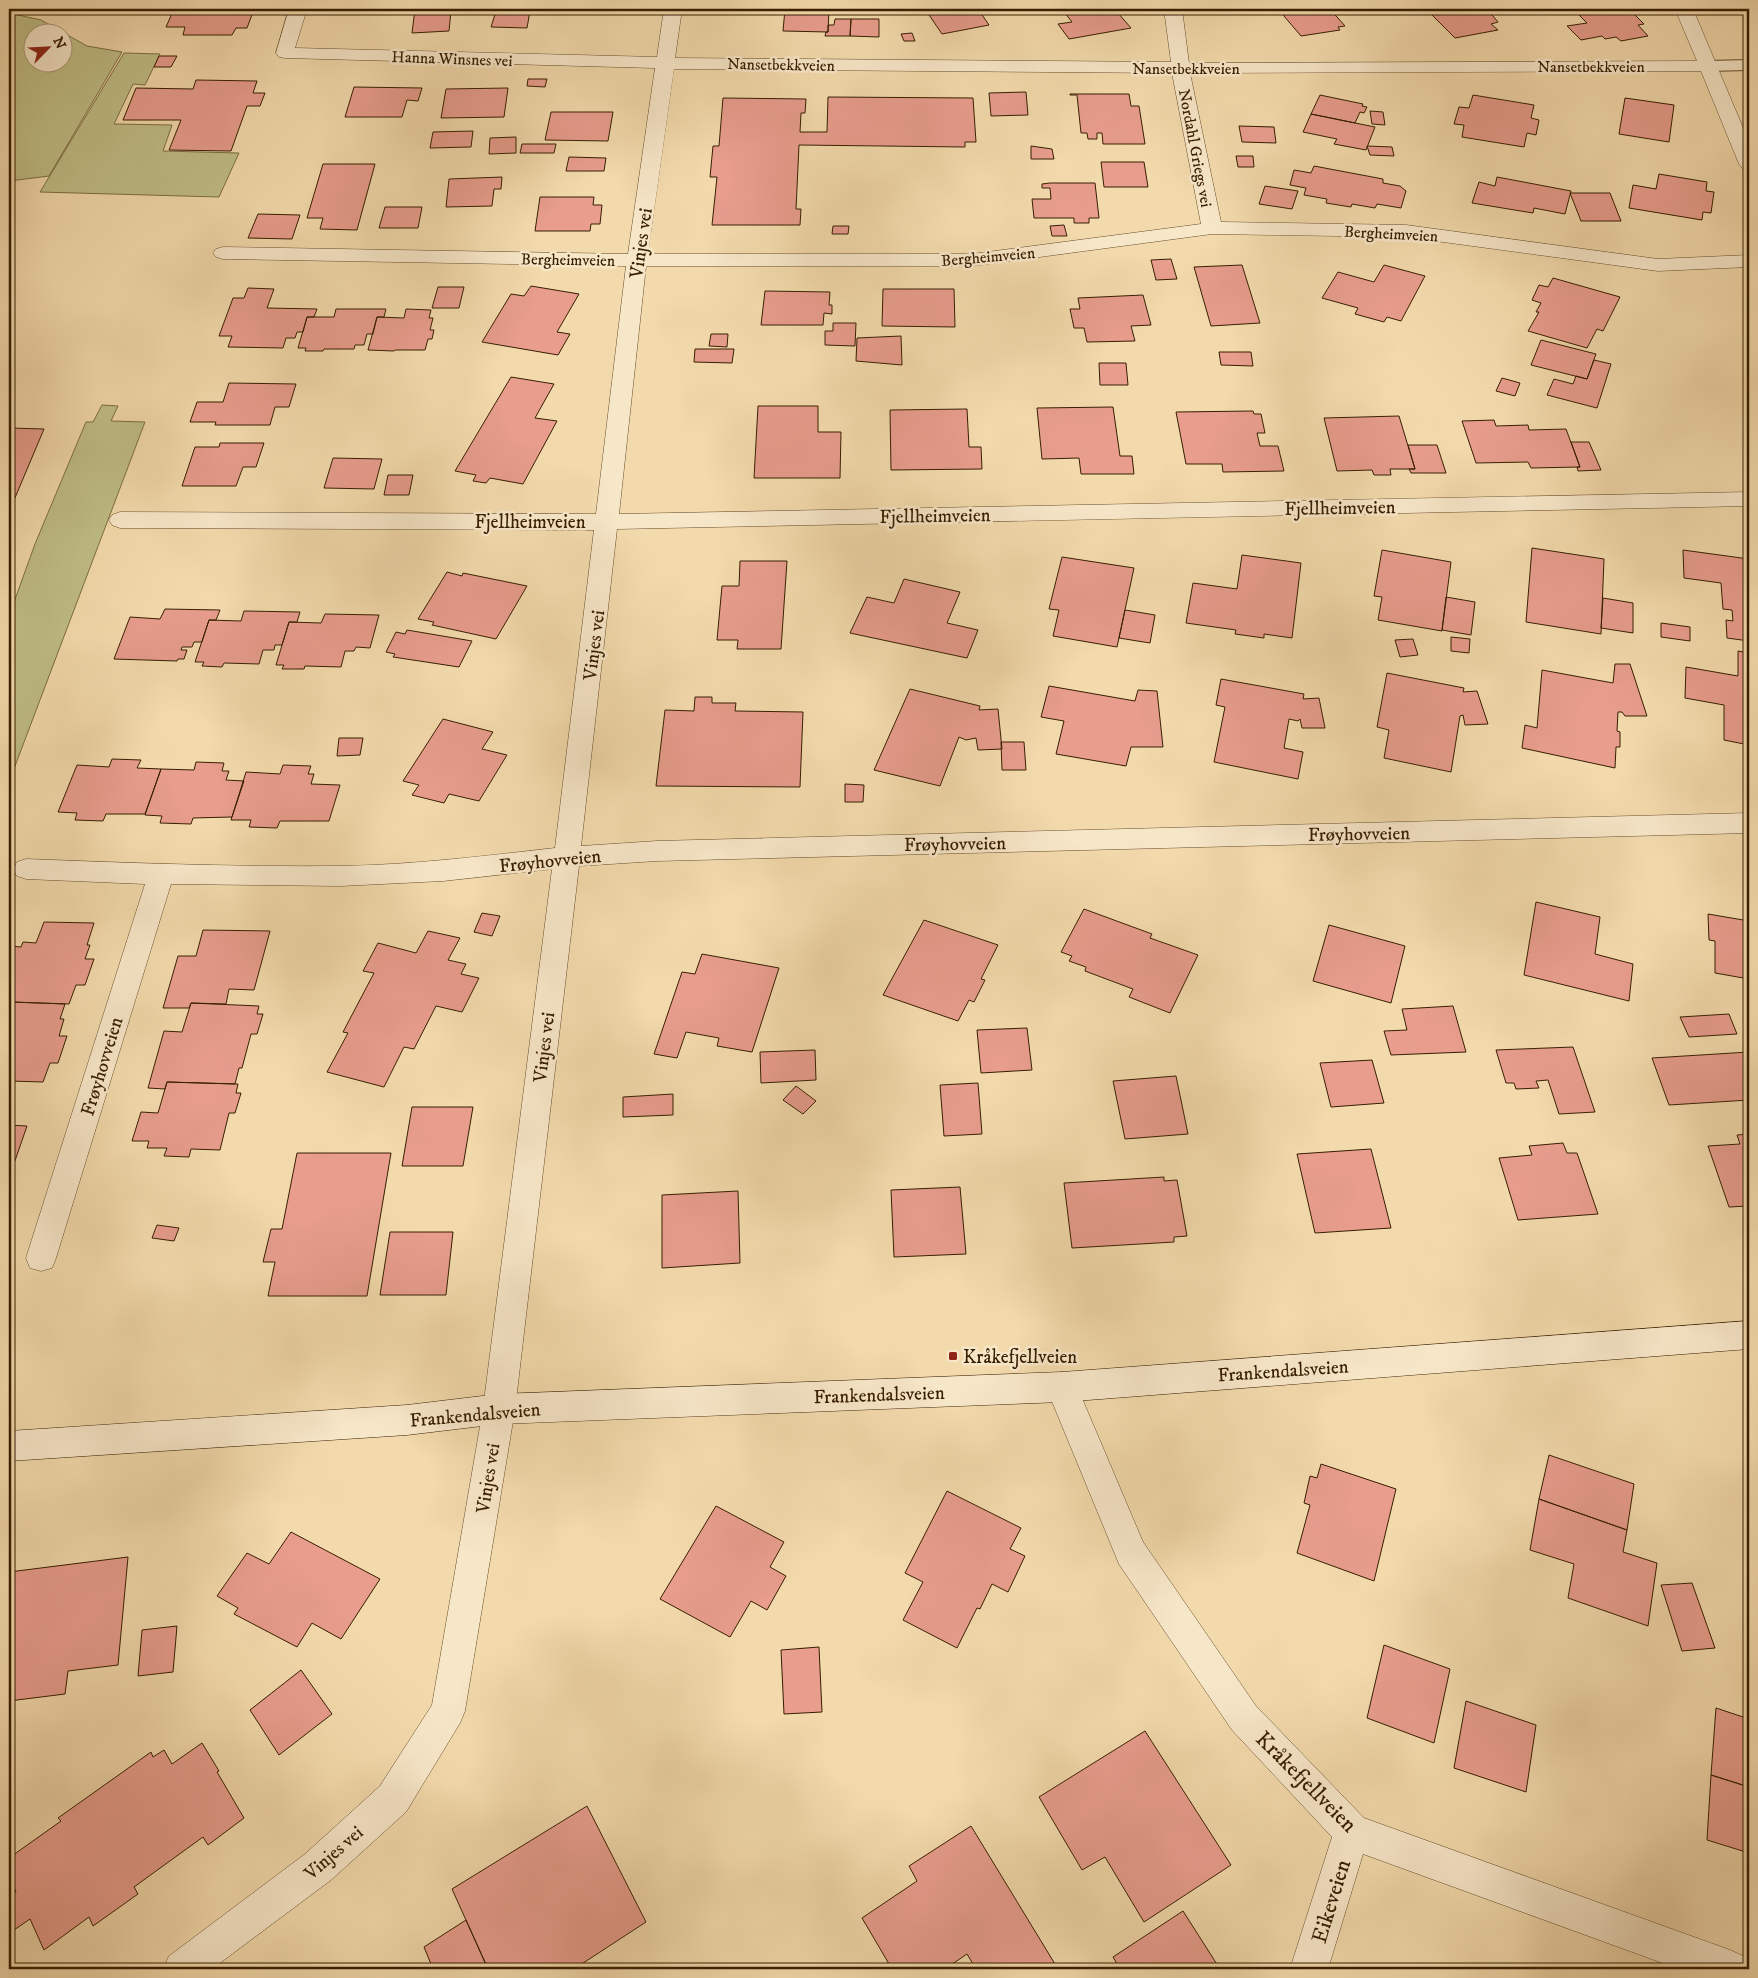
<svg xmlns="http://www.w3.org/2000/svg" width="1758" height="1978" font-family="'IM FELL DW Pica',serif">
	<rect width="100%" height="100%" fill="#f3daac"/>
	<filter id="stains"><feTurbulence type="fractalNoise" baseFrequency=".004" numOctaves="4"/><feColorMatrix values="0 0 0 0 .2 0 0 0 0 .09 0 0 0 0 .02 0 0 0 .5 -.17"/></filter>
	<radialGradient id="worn" r=".72"><stop offset=".6" stop-color="#630" stop-opacity="0"/><stop offset="1" stop-color="#630" stop-opacity=".3"/></radialGradient>
	<path fill="#c0be86" stroke="#7c6e43" fill-rule="evenodd" d="M9 13 41 20 87 46 122 52 49 176 9 181ZM32 32H62V62H32Z
		M124 53 160 54 145 85 133 84 114 124 172 125 163 151 239 153 219 197 40 192Z
		M102 405 118 406 111 421 145 422 9 782V616L35 544 86 422H93Z"/>
	<path fill="#e89d8d" stroke="#371e00" d="M174 9H259L258 12H253L247 28H236L232 35H183L185 27H166Z
		M415 9H449V11H451L449 31 412 33Z
		M785 9H829L828 32 783 31Z
		M925 9H978L989 25 942 34Z
		M1068 9H1128L1130 11 1118 13 1131 28 1069 39 1058 24 1072 22 1065 13 1070 12Z
		M1278 9H1330L1345 26 1338 27 1340 30 1301 36Z
		M1426 9H1487L1498 22 1491 24 1498 30 1455 38Z
		M1611 9H1620L1625 14 1632 12 1644 24 1638 25 1648 36 1621 41 1616 37 1605 39 1602 36 1581 40 1567 26 1587 23 1579 15Z
		M496 11H530L527 28 491 27Z
		M835 19H851L850 36H825L826 32H828V25H834Z
		M851 19H879V37L850 36Z
		M912 33 915 41H904L901 34Z
		M159 56H177L171 67H154Z
		M528 79H547L545 87 527 86Z
		M196 80 257 81 253 93H265L260 106H247L231 151 169 150 181 120H123L136 88 193 89Z
		M354 87 422 88 418 101 407 100 402 117H345Z
		M508 88 504 117 441 118 446 89Z
		M1026 92 1028 115 991 116 989 93Z
		M1070 94H1129L1131 106H1139L1145 144H1103L1102 133H1097V139H1088L1087 133H1081L1077 95H1070Z
		M1320 95 1363 104 1362 106 1367 107 1364 113 1360 112 1355 123 1311 114Z
		M1473 95 1534 105 1531 118 1539 120 1536 135 1527 133 1524 147 1462 137 1464 125 1454 124 1459 107 1469 108Z
		M828 97 973 98 976 142H965V147L799 145 796 209H801L800 225H712L717 177H710L713 146H719L723 98 806 99 805 113H801L800 132H827Z
		M1625 98 1674 105 1669 142 1619 134Z
		M1370 111 1383 112 1385 125 1372 124Z
		M551 112H613L608 141 545 140Z
		M1311 114 1375 127 1366 150 1334 144 1337 139 1303 132Z
		M1239 126 1274 127 1276 143 1242 142Z
		M473 131 471 147 430 148 433 132Z
		M516 137V153L489 154 490 138Z
		M522 144H556L554 153H520Z
		M1031 146 1052 149 1054 159H1031Z
		M1367 146 1392 147 1394 156 1370 155Z
		M1236 156H1253L1254 167H1238Z
		M569 157 606 158 604 171H566Z
		M1101 162H1144L1148 187H1104Z
		M323 164H375L357 230 320 229 323 218H307Z
		M1314 166 1383 179V183L1400 186 1406 191 1401 208 1377 204 1375 208 1352 204 1351 207 1326 203 1327 199 1304 195 1306 188 1290 185 1294 170 1311 173Z
		M1659 174 1707 182 1706 191 1714 192 1711 213 1703 212 1702 220 1629 208 1633 185 1656 189Z
		M502 177 501 189H494L492 206 446 207 449 179Z
		M1497 177 1571 191 1565 214 1534 208 1533 213 1472 203 1479 182 1495 186Z
		M1050 183H1095L1099 218H1089V223H1074V218H1034L1032 199H1051L1050 188H1042V184Z
		M1265 186 1298 191 1292 209 1259 204Z
		M1570 193H1610L1621 221H1581Z
		M540 197H594L593 205H602L600 224H591L590 231H535Z
		M385 207H422L418 228H379Z
		M258 214 300 215 292 239 248 238Z
		M1064 225 1067 236H1052L1050 226Z
		M833 226H849L848 234H832Z
		M1171 259 1177 279 1156 280 1151 260Z
		M1242 265 1260 323 1211 326 1194 267Z
		M1384 265 1425 276 1401 321 1387 317 1384 322 1355 314 1358 308 1322 298 1338 272 1374 282Z
		M1553 278 1620 297 1603 331 1597 329 1587 348 1528 331 1539 312H1536L1541 303 1532 300 1539 285 1548 287Z
		M531 286 579 294 557 332 570 334 558 355 482 342 511 294 524 296Z
		M438 287H464L459 308H432Z
		M248 288 274 289 267 308 317 309 314 317H307L303 332H297L295 338H286L283 348 228 347 232 336H219L233 298H244Z
		M883 289H954L955 327 882 326Z
		M765 291 830 292 829 305H832V314L824 313 823 325H761Z
		M1143 295 1151 325 1131 326 1135 341 1087 342 1084 328H1074L1070 309H1080L1078 298Z
		M336 309H386L384 317H377L373 334H367L364 345H355L354 349H324L323 351H305L306 348H298L307 317H334Z
		M406 309 431 310 429 318H433L430 330H434L432 339H428L425 350H395L394 351 368 350 377 317 404 318Z
		M833 323H856L855 346 825 345V331H833Z
		M711 334H728L727 347 709 346Z
		M901 336 902 365 856 361 857 338Z
		M1541 340 1596 354 1587 379 1531 365Z
		M695 349H734L732 363 694 362Z
		M1219 352H1251L1253 366 1221 365Z
		M1594 360 1611 364 1597 408 1547 395 1554 379 1573 384 1576 376 1587 379Z
		M1099 363H1126L1128 385H1100Z
		M511 377 554 384 535 418 557 421 523 484 490 478 486 483 473 481 476 475 455 471Z
		M1502 378 1520 383 1515 396 1496 391Z
		M229 383 296 384 289 407H275L270 425H215L216 422H190L197 402H223Z
		M758 406H818V432H841L840 478H754Z
		M1113 407 1120 456H1132L1134 474H1081L1079 458 1042 459 1037 408Z
		M967 409 969 447H981L982 469 891 470 890 410Z
		M1253 411 1254 414H1261L1265 433H1257L1260 446H1278L1284 471 1223 472 1222 464H1186L1176 412Z
		M1399 416 1415 469H1390L1391 475H1374L1372 470 1337 471 1324 418Z
		M1494 420 1496 426 1528 425 1529 430 1566 429 1580 467 1531 468 1528 462 1476 463 1462 421Z
		M9 428 44 429 9 512Z
		M1571 442H1589L1601 470 1578 471 1577 467H1580Z
		M220 443H264L256 467H243L236 486H182L195 447H219Z
		M1408 445H1437L1446 473H1411L1409 469H1415Z
		M333 458 382 459 374 489 324 488Z
		M388 475H413L409 495H384Z
		M1532 548 1604 559 1601 634 1526 622Z
		M1382 550 1451 562 1442 631 1378 620 1382 597 1374 596Z
		M1683 550 1749 559V641L1727 638 1726 620 1733 621 1732 610 1723 609 1721 583 1684 578Z
		M1242 555 1301 563 1292 638 1264 634V638L1235 634 1236 630 1186 623 1193 583 1237 589Z
		M1062 557 1134 568 1117 647 1053 636 1059 610 1049 609Z
		M740 561H787L781 649H737L738 640H717L722 586H739Z
		M447 572 462 576 463 573 527 586 496 639 432 625 434 622 418 619Z
		M904 579 960 592 947 623 978 630 967 658 850 633 867 597 894 603Z
		M1446 597 1475 602 1471 635 1442 630Z
		M1603 598 1633 603V633L1601 628Z
		M165 609 220 610 216 620H209L202 642H194L192 647H182L181 650H187L184 659H178L177 661 114 659 130 617 160 619Z
		M1125 610 1155 615 1150 643 1119 638Z
		M244 611 300 612 297 622H289L282 645H275L274 650H263L259 664 224 663 222 667 202 666 204 662H195L209 620 241 621Z
		M325 614 379 615 370 648 356 647 354 651H345L341 667 305 666 304 669H282L284 665H276L289 622 321 623Z
		M1661 623 1690 627V641L1661 637Z
		M407 630 472 641 459 667 393 657 395 654 386 652 396 632 405 634Z
		M1451 637 1470 639 1469 653 1451 651Z
		M1413 639 1418 655 1400 657 1395 640Z
		M1738 651 1749 653V745L1724 740V705L1685 698 1686 667 1738 676Z
		M1615 664H1630L1647 716H1625L1622 712H1618L1617 731 1620 732V747H1616L1615 768 1522 748 1525 725 1537 728 1542 670 1613 683Z
		M1387 673 1464 688 1463 692 1477 691 1488 724 1465 725 1463 715 1460 716 1451 772 1384 758 1389 730 1377 727Z
		M1221 679 1304 694 1303 699 1319 698 1325 728H1302L1300 719 1298 721 1289 719 1284 748 1303 752 1298 779 1214 762 1225 707 1216 705Z
		M1049 686 1135 701 1138 690 1157 691 1163 747H1131L1126 766 1056 754 1064 721 1041 717Z
		M910 689 980 706 979 710 998 709 1002 749 978 750 976 738 966 740 959 737 940 786 874 770Z
		M695 697H712V703H736L735 711 803 712 800 787 656 786 665 710 694 711Z
		M443 719 493 732 482 749 507 755 479 801 449 794 444 803 412 795 419 785 403 781Z
		M339 738H363L360 755 337 756Z
		M1001 742H1024L1026 770H1002Z
		M112 759 141 760 137 768 161 769 145 814H106L103 821 75 820 77 813 58 812 77 765 109 767Z
		M196 762 224 763 222 771H229L226 780 244 781 232 817 193 818 191 824 160 823 162 816 145 815 161 769 194 770Z
		M283 765 311 766 308 774H314L311 784 340 785 329 821H280L277 828 249 827 251 820H231L246 772 280 774Z
		M845 784 864 785 863 802H845Z
		M1536 902 1600 917 1595 954 1633 964 1629 1001 1524 975Z
		M1084 909 1152 934 1150 938 1198 955 1170 1013 1129 997 1133 989 1085 971 1086 967 1069 961 1072 956 1061 952Z
		M482 913 500 916 492 936 474 932Z
		M1708 914 1749 921V979L1715 973V941L1709 940Z
		M924 920 998 945 981 979 985 980 974 1002 969 1000 958 1021 883 995Z
		M44 922 94 923 87 945H90L85 959H94L85 985H76L69 1004 9 1002V980L12 971H9L10 946 21 947 23 942 36 943Z
		M1329 925 1405 946 1391 1003 1313 981Z
		M203 930 270 931 254 990 229 989 226 1004 191 1003 189 1008H163L178 956H196Z
		M428 931 460 938 448 960 466 964 461 974 479 978 462 1012 436 1006 414 1049 404 1047 384 1087 327 1072 348 1033 343 1032 374 973 363 971 378 943 416 953Z
		M702 954 779 968 752 1052 717 1046 719 1038 686 1032 677 1058 654 1054 682 972 695 974Z
		M14 1002 65 1004 60 1019H64L59 1036H67L58 1063H50L43 1082 9 1081V1017Z
		M191 1003 259 1006 257 1014H263L257 1034H251L242 1068H239L235 1084 167 1082 165 1089 148 1088 164 1031 182 1032Z
		M1453 1006 1466 1052 1391 1055 1384 1031 1407 1030 1402 1009Z
		M1729 1014 1737 1034 1689 1037 1680 1017Z
		M1027 1028 1032 1070 981 1073 977 1030Z
		M1573 1047 1595 1112 1559 1114 1548 1080 1536 1081 1539 1088 1516 1089 1514 1083H1506L1496 1050Z
		M815 1050 816 1080 761 1083 760 1052Z
		M1749 1052V1100L1669 1105 1652 1058Z
		M1372 1060 1384 1103 1331 1107 1320 1063Z
		M1176 1076 1188 1134 1125 1139 1113 1081Z
		M167 1082 238 1084 236 1093H241L235 1113H229L220 1150 191 1149 189 1157 164 1156 167 1148H147L149 1141H132L141 1112 158 1113Z
		M978 1083 982 1134 944 1136 940 1085Z
		M796 1086 816 1101 803 1114 783 1100Z
		M673 1094V1115L623 1117V1097Z
		M412 1107H473L463 1166H402Z
		M9 1125 27 1126 9 1178Z
		M1749 1134V1206L1729 1207 1708 1146 1740 1144 1737 1135Z
		M1563 1143 1567 1153H1577L1598 1214 1518 1220 1499 1158 1532 1155 1529 1146Z
		M1371 1149 1391 1228 1315 1233 1297 1154Z
		M297 1153H391L367 1296H268L275 1262H263L271 1229H282Z
		M1164 1177V1181L1177 1180 1187 1236 1174 1237V1242L1072 1248 1064 1183Z
		M960 1187 966 1254 894 1257 891 1190Z
		M738 1191 740 1263 662 1268V1195Z
		M157 1225 179 1228 174 1241 152 1238Z
		M390 1232H453L446 1295H380Z
		M1549 1455 1634 1484 1627 1530 1539 1499Z
		M1321 1464 1396 1489 1374 1581 1297 1553 1310 1505 1304 1503 1310 1476 1317 1478Z
		M947 1491 1021 1528 1010 1549 1025 1556 1008 1592 992 1584 980 1609 977 1608 957 1648 903 1620 923 1582 905 1573Z
		M1539 1499 1627 1530 1623 1552 1657 1563 1648 1626 1568 1598 1574 1564 1530 1550Z
		M716 1506 784 1542 770 1567 786 1576 767 1610 751 1601 730 1637 660 1599Z
		M291 1532 380 1579 341 1639 312 1623 297 1647 234 1614 238 1608 217 1596 247 1553 269 1564Z
		M128 1557 118 1665 68 1671 65 1694 9 1701V1572Z
		M1692 1583 1715 1648 1682 1651 1661 1585Z
		M177 1626 173 1672 138 1676 142 1630Z
		M1384 1645 1450 1669 1434 1743 1367 1718Z
		M819 1647 822 1712 784 1714 781 1650Z
		M301 1670 332 1714 279 1755 250 1710Z
		M1466 1701 1536 1725 1526 1792 1454 1768Z
		M1716 1708 1749 1719V1787L1711 1775Z
		M1145 1731 1231 1865 1144 1922 1105 1857 1082 1870 1039 1797Z
		M202 1743 219 1771 217 1772 244 1818 208 1845 203 1837 134 1887 138 1894 93 1926 89 1917 44 1950 30 1919 14 1930 9 1920V1897L16 1892 9 1876V1858L61 1821 58 1818 151 1752 153 1757 164 1750 172 1764Z
		M1711 1775 1749 1787V1853L1707 1840Z
		M587 1806 646 1922 574 1969H488L452 1889Z
		M971 1826 1058 1969H976L967 1954 945 1969H892L862 1918 917 1881 909 1866Z
		M1183 1911 1220 1969H1120L1113 1957Z
		M466 1920 488 1969H433L424 1947Z"/>
	<g fill="none" stroke-linecap="round" stroke-linejoin="round">
		<defs>
			<path id="lane" d="M1749 60V70L1707 71 1701 69 1699 66 1701 63 1707 61Z"/>
			<path id="street" d="M289 9H307L295 48 657 57 664 9H682L675 58 1171 62 1164 9H1182L1189 63 1697 61 1675 9H1693L1749 142V170L1742 168 1739 164 1701 71 1190 73 1221 222 1406 225 1658 259 1749 255V267L1658 271 1406 237 1212 234 972 266H646L619 514 1749 492V506L617 529 581 846 657 841 1749 813V833L657 861 579 866 515 1409 465 1711 460 1723 406 1812 331 1880 212 1969H163L169 1956 305 1854 380 1786 432 1705 483 1409 552 869 443 881 341 886 171 884 56 1258 52 1268 41 1271 30 1268 26 1258 145 884 26 879 17 876 13 869 17 862 26 859C131 863 235 867 340 866 412 865 484 856 555 848L594 530 120 528 112 525 109 520 112 515 120 512 596 514 626 266 223 259 216 257 213 253 216 249 223 247 628 254 655 68 285 58 279 57 276 53ZM674 69 1172 73 1201 224 972 254H648Z
				M1062 1372 1073 1377 1143 1542 1256 1706 1364 1818 1730 1950 1743 1956 1749 1969H1679L1363 1854 1328 1969H1290L1332 1837 1232 1730 1119 1564 1046 1387 1051 1377Z"/>
			<path id="secondary" d="M1749 1321V1349L1062 1402 499 1424 407 1435 9 1461V1431L407 1405 499 1394 1062 1372Z"/>
		</defs>
		<use href="#lane" stroke="#664d2b" stroke-width="2"/>
		<use href="#street" stroke="#664d2b" stroke-width="1"/>
		<use href="#secondary" stroke="#371e00" stroke-width="1"/>
		<use href="#lane" fill="#f7e7c9" fill-rule="evenodd"/>
		<use href="#street" fill="#f7e7c9" fill-rule="evenodd"/>
		<use href="#secondary" fill="#f7e7c9" fill-rule="evenodd"/>
	</g>
	<rect fill="#8f2418" stroke="#f7e7c9" stroke-width="2" x="948" y="1351" width="10" height="10" rx="2.5"/>
	<g text-anchor="middle" stroke-width="5" stroke-linejoin="round" paint-order="stroke">
		<g font-size="16" fill="#371e00" stroke="#f7e7c9">
			<text transform="translate(452 58) rotate(2)" y="6">Hanna Winsnes vei</text>
			<text transform="translate(781 64) rotate(1)" y="6">Nansetbekkveien</text>
			<text x="1591" y="72">Nansetbekkveien</text>
			<text x="1186" y="74">Nansetbekkveien</text>
			<text transform="translate(1196 148) rotate(79)" y="6">Nordahl Griegs vei</text>
			<text transform="translate(1391 233) rotate(3)" y="6">Bergheimveien</text>
			<text transform="translate(988 256) rotate(-5)" y="6">Bergheimveien</text>
			<text transform="translate(568 259) rotate(1)" y="6">Bergheimveien</text>
		</g>
		<g font-size="19" fill="#371e00" stroke="#f7e7c9">
			<text transform="translate(640 243) rotate(-82)" y="7">Vinjes vei</text>
			<text transform="translate(1340 507) rotate(-1)" y="7">Fjellheimveien</text>
			<text transform="translate(935 515) rotate(-1)" y="7">Fjellheimveien</text>
			<text x="530" y="528">Fjellheimveien</text>
			<text transform="translate(593 645) rotate(-83)" y="7">Vinjes vei</text>
			<text transform="translate(1359 833) rotate(-1)" y="7">Frøyhovveien</text>
			<text transform="translate(955 843) rotate(-1)" y="7">Frøyhovveien</text>
			<text transform="translate(550 860) rotate(-6)" y="7">Frøyhovveien</text>
			<text transform="translate(543 1047) rotate(-83)" y="7">Vinjes vei</text>
			<text transform="translate(101 1066) rotate(-73)" y="7">Frøyhovveien</text>
			<text transform="translate(1283 1370) rotate(-4)" y="7">Frankendalsveien</text>
			<text transform="translate(879 1394) rotate(-2)" y="7">Frankendalsveien</text>
			<text transform="translate(475 1414) rotate(-5)" y="7">Frankendalsveien</text>
			<text transform="translate(487 1478) rotate(-81)" y="7">Vinjes vei</text>
			<text transform="translate(333 1852) rotate(-41)" y="7">Vinjes vei</text>
		</g>
		<g font-size="19" fill="#371e00" stroke="#f7e7c9" text-anchor="start">
			<text x="963" y="1363">Kråkefjellveien</text>
		</g>
		<g font-size="22" fill="#371e00" stroke="#f7e7c9">
			<text transform="translate(1307 1781) rotate(45)" y="8">Kråkefjellveien</text>
			<text transform="translate(1330 1901) rotate(-73)" y="8">Eikeveien</text>
		</g>
	</g>
	<rect width="1758" height="1978" fill="none" stroke="#f3daac" stroke-width="30"/>
	<rect x="10" y="10" width="1738" height="1958" fill="none" stroke="#371e00" stroke-width="2.5"/>
	<rect x="15" y="15" width="1728" height="1948" fill="none" stroke="#371e00"/>
	<g transform="translate(48 48) rotate(66)"><circle r="24" fill="#f7e7c9" stroke="#aa9779"/>
	<path d="M0-4L9 19L0 12L-9 19Z" fill="#8f2418"/>
	<text y="-8" font-size="14" font-weight="bold" text-anchor="middle" fill="#371e00">N</text>
	</g>
	<rect width="100%" height="100%" filter="url(#stains)"/>
	<rect width="100%" height="100%" fill="url(#worn)"/>
</svg>
